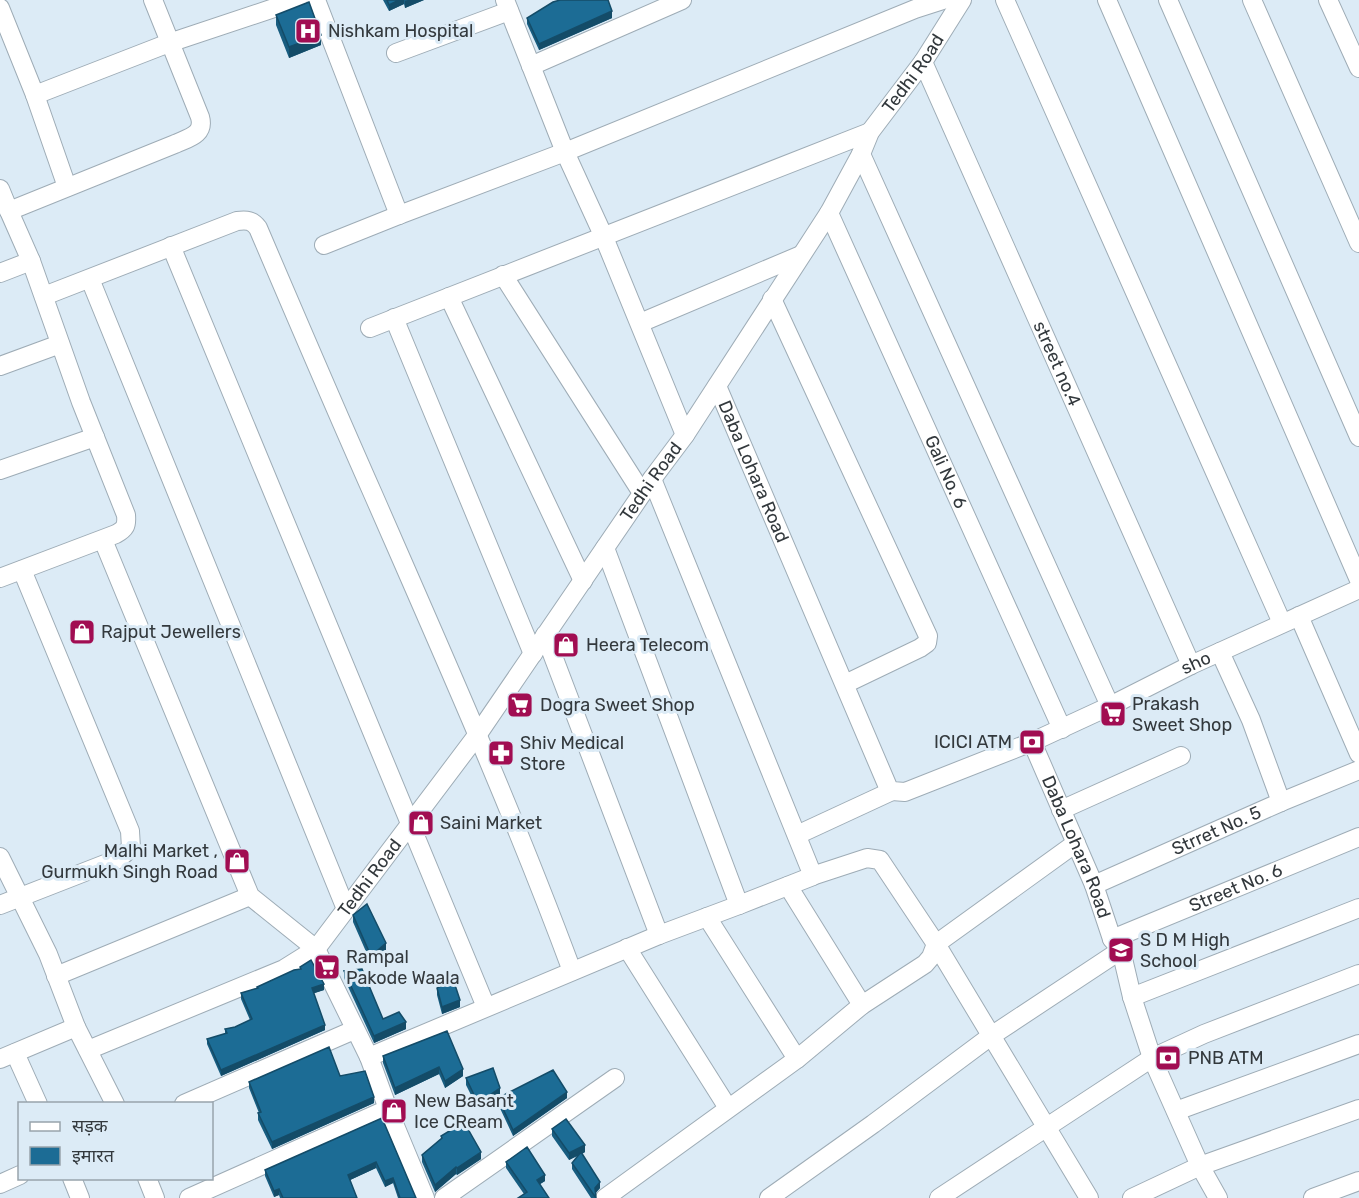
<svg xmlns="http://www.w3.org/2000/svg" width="1359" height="1198" font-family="Rubik,'Noto Sans Devanagari',sans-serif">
	<rect width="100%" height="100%" fill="#dcebf6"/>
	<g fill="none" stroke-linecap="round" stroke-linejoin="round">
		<defs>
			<g id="street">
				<path d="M316 0 399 215"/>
				<path d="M505 0 565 152 603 235 685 435"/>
				<path d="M1005 0 1282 623"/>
				<path d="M1107 0 1359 580"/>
				<path d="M1168 0 1359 437"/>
				<path d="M1252 0 1359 243"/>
				<path d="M1328 0 1359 68"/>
				<path d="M0 8 35 95 67 187"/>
				<path d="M396 53 509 11"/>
				<path id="s1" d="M923 62 1191 665"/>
				<path d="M531 66 682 0"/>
				<path d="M35 95 169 43 298 0"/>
				<path d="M861 154 1110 706"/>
				<path d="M0 189 9 211 175 144C188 138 205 135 200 117L153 0"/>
				<path id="s2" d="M829 213 1062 729"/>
				<path d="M324 245 399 215 565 152 915 9 943 0"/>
				<path d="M171 246 486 1007"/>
				<path d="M0 273 31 261 9 211"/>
				<path d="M503 275 642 493"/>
				<path d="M90 279 346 909"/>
				<path d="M44 296 237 221C247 220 252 220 258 228 296 317 334 406 373 494 442 652 512 809 572 971"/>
				<path d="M449 297 583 581"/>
				<path d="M772 299 928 636 927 643 920 648 845 684"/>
				<path d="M394 318 533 654"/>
				<path d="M640 323 801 255"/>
				<path d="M370 328 870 132"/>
				<path d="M0 366 60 344"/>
				<path id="s3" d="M717 386 888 787 892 791 905 792 1032 742 1094 885 1112 939 1121 950 1132 997 1152 1058 1200 1166 1218 1198"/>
				<path d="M0 470 95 437"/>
				<path d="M652 479 813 876 739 905"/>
				<path d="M103 540 250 896 316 949 369 1057 388 1109 425 1198"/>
				<path d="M0 578 116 534C125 529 127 526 126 515L81 402 31 261"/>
				<path d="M1299 616 1359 754"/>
				<path d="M545 635 659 935"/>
				<path d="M1220 652 1251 720 1281 802"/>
				<path id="s4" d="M1032 742 1110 706 1191 665 1359 589"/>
				<path d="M1061 810 1181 756"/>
				<path d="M797 835 892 791"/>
				<path d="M0 857 48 954 76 1027 115 1104"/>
				<path d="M809 877 867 858 880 860 936 944 1089 1198"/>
				<path id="s5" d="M1094 885 1281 802 1359 770"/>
				<path d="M788 886 862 1005"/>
				<path d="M0 905 118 859 131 848 130 831 22 570"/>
				<path d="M707 917 797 1059"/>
				<path id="s6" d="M1112 939 1359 837"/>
				<path d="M627 948 728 1108"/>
				<path d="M56 976 250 896"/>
				<path d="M1132 997 1359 908"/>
				<path id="s7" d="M88 1050 284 969 316 949 478 734 652 479 685 435 829 213 861 154 870 132 923 62 962 0"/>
				<path d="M15 1053 38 1104"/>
				<path d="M369 1057 659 935 739 905 605 548"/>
				<path d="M0 1059 76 1027"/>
				<path d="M184 1104 354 1030"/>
				<path d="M1176 1111 1359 1044"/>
				<path d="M72 1178 80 1198"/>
				<path d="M147 1178 155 1198"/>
				<path d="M0 1184 20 1175"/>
				<path d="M189 1198 388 1109"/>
				<path d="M444 1198 615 1078"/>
				<path d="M605 1198 797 1059 862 1005 925 964 931 957 936 944 1076 843"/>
				<path d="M769 1198 873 1124 991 1036 1121 950"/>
				<path d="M939 1198 1152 1058 1204 1034 1359 974"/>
				<path d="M1132 1198 1200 1166 1359 1109"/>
				<path d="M1313 1198 1359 1181"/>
			</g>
		</defs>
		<use href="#street" stroke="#9eacb6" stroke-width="20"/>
		<use href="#street" stroke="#fff" stroke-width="18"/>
	</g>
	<path fill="#185d80" d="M383 0H424L405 8 404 4 389 11Z
		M276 15 321 45 289 58 276 25Z
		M527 18H612L539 50 527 24Z
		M353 915 386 950 371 963 353 922Z
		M300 967 324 990 314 993 325 1030 221 1076 207 1044V1039L225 1034V1029L235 1027 250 1020 241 999V993L257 989V987L300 969Z
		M344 971 383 1019 406 1029 374 1043 344 978Z
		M437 988 460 1007 442 1014 437 995Z
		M447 1031 463 1076 445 1088 439 1074 395 1095 383 1063V1056Z
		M340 1076 374 1103 272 1149 258 1120V1113H259L249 1088V1082Z
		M466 1078 500 1095 478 1109 466 1085Z
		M498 1098H567L513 1136 498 1104Z
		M382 1118 416 1198H398L393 1183 385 1187 376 1168 350 1180 357 1198H280L279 1195 274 1197 265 1176V1170Z
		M552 1129 585 1152 582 1154 600 1188 595 1193 596 1198H591L572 1169V1163L577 1156 569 1160 552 1136Z
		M441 1136 481 1159 457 1175 456 1174 435 1192 422 1162V1155L441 1139Z
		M506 1162 545 1181 524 1194 506 1168Z"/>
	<path fill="#144c68" d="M399 0H404V4L389 11V5Z
		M408 0H424L405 8V1Z
		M612 11V18L539 50V44Z
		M321 35V45L289 58V47Z
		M386 943V950L371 963V956Z
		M324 984V990L312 994V988Z
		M460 1000V1007L442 1014V1007Z
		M406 1022V1029L374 1043V1036Z
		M325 1025V1030L221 1076V1070Z
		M439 1067V1074L395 1095V1088Z
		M463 1069V1076L445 1088V1081Z
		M500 1088V1095L478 1109V1103Z
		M567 1092V1098L513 1136V1130Z
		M374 1097V1103L272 1149V1142Z
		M585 1145V1152L569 1160V1153Z
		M481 1152V1159L457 1175V1168Z
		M376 1162V1168L348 1181V1175Z
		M456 1167V1174L435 1192V1185Z
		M545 1175V1181L537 1186V1180Z
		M393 1178V1183L385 1187V1181Z
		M600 1182V1188L595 1194V1188Z
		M279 1189V1195L274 1197V1191Z"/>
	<path fill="#1c6c95" stroke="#144c68" stroke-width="1.5" d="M387 0H399L389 5Z
		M560 0H608L612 11 539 44 527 18 553 2Z
		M309 2 321 35 289 47 276 15Z
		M367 904 386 943 371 956 353 915Z
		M311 960 324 984 312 988 325 1025 221 1070 207 1039 227 1033 225 1029 235 1027 252 1019 241 993 258 988 257 987 294 970 301 969 300 967Z
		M362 969 383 1019 399 1012 406 1022 374 1036 344 971Z
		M453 979 460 1000 442 1007 437 988Z
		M447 1031 463 1069 445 1081 439 1067 395 1088 383 1056Z
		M329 1047 340 1076 365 1071 374 1097 272 1142 258 1113 261 1112 249 1082Z
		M493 1068 500 1088 478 1103 466 1078Z
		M553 1070 567 1092 513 1130 498 1098Z
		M382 1118 416 1198H400L393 1178 385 1181 376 1162 348 1175 357 1198H283L279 1189 274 1191 265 1170Z
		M566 1119 585 1145 569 1153 552 1129Z
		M464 1122 481 1152 457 1168 456 1167 435 1185 422 1155 442 1138 441 1136Z
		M527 1147 545 1175 537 1180 549 1198H518L527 1192 506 1162Z
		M581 1152 600 1182 595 1188 596 1198 572 1163Z"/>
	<defs>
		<symbol id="hospital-square" viewBox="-11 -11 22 22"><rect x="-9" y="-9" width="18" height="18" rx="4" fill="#a10d52" stroke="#dcebf6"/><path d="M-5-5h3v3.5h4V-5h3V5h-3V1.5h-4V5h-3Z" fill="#fff"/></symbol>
		<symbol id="shop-square" viewBox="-11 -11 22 22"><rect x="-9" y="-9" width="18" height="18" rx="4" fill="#a10d52" stroke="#dcebf6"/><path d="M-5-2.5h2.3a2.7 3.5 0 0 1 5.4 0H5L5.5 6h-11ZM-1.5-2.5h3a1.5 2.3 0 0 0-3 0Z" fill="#fff"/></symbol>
		<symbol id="supermarket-square" viewBox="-11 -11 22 22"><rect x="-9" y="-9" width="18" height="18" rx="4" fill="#a10d52" stroke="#dcebf6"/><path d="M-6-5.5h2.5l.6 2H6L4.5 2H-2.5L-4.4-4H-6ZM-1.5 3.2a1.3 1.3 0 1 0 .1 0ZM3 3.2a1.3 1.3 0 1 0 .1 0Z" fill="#fff"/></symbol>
		<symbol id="bank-square" viewBox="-11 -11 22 22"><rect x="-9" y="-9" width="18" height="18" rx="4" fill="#a10d52" stroke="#dcebf6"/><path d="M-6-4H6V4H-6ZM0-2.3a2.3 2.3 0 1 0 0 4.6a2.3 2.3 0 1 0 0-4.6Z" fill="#fff"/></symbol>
		<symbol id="pharmacy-square" viewBox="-11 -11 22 22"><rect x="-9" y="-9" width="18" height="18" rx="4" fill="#a10d52" stroke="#dcebf6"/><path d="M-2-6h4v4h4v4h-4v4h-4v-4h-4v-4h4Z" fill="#fff"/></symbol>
		<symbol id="school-square" viewBox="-11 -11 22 22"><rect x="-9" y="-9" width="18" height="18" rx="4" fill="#a10d52" stroke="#dcebf6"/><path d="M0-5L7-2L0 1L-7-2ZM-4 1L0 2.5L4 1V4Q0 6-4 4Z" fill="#fff"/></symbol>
	</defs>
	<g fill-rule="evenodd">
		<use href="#hospital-square" x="293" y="16" width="30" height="30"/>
		<use href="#shop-square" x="67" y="617" width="30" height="30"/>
		<use href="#shop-square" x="551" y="630" width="30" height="30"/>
		<use href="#supermarket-square" x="505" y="690" width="30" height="30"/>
		<use href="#supermarket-square" x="1098" y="699" width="30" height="30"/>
		<use href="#bank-square" x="1017" y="727" width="30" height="30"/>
		<use href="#pharmacy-square" x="486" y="738" width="30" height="30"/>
		<use href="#shop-square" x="406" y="808" width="30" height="30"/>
		<use href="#shop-square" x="222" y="846" width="30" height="30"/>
		<use href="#school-square" x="1106" y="935" width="30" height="30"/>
		<use href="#supermarket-square" x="312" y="952" width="30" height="30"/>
		<use href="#bank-square" x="1153" y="1043" width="30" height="30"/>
		<use href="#shop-square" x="379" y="1096" width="30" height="30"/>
	</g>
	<g text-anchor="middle" stroke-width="6" stroke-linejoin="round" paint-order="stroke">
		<g font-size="18" fill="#33393d" stroke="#dcebf6" text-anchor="start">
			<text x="328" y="37">Nishkam Hospital</text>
			<text x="101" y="638">Rajput Jewellers</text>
			<text x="586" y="651">Heera Telecom</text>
			<text x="1132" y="710">Prakash<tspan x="1132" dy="21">Sweet Shop</tspan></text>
			<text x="540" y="711">Dogra Sweet Shop</text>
			<text x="1012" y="748" text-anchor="end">ICICI ATM</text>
			<text x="520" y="749">Shiv Medical<tspan x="520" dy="21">Store</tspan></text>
			<text x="440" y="829">Saini Market</text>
			<text x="218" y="857" text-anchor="end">Malhi Market ,<tspan x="218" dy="21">Gurmukh Singh Road</tspan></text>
			<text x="1140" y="946">S D M High<tspan x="1140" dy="21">School</tspan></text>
			<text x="346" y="963">Rampal<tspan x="346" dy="21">Pakode Waala</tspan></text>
			<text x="1188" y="1064">PNB ATM</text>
			<text x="414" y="1107">New Basant<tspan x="414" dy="21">Ice CReam</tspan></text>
		</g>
		<g font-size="18" fill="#33393d" stroke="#dcebf6">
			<text dy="6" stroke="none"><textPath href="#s7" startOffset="1311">Tedhi Road</textPath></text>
			<text dy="6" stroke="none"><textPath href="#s1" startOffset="330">street no.4</textPath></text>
			<text dy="6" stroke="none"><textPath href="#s3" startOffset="93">Daba Lohara Road</textPath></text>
			<text dy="6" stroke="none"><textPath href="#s2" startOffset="284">Gali No. 6</textPath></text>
			<text dy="6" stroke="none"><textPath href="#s7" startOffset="825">Tedhi Road</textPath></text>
			<text dy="6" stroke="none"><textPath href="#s4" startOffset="182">sho</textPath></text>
			<text dy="6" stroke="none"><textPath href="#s5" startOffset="134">Strret No. 5</textPath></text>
			<text dy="6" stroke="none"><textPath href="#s3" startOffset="705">Daba Lohara Road</textPath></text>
			<text dy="6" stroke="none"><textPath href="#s7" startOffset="339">Tedhi Road</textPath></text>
			<text dy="6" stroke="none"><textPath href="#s6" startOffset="134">Street No. 6</textPath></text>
		</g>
	</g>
	<rect x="18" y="1102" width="195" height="78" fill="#dcebf6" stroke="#98a4ac" stroke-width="1.5"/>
	<rect x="30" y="1122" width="30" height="9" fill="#ffffff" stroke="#98a4ac" stroke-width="1.5"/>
	<text x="72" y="1132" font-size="18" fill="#33393d">सड़क</text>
	<rect x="30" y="1147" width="30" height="18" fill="#1c6c95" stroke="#98a4ac" stroke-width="1.5"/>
	<text x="72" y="1162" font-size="18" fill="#33393d">इमारत</text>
</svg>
